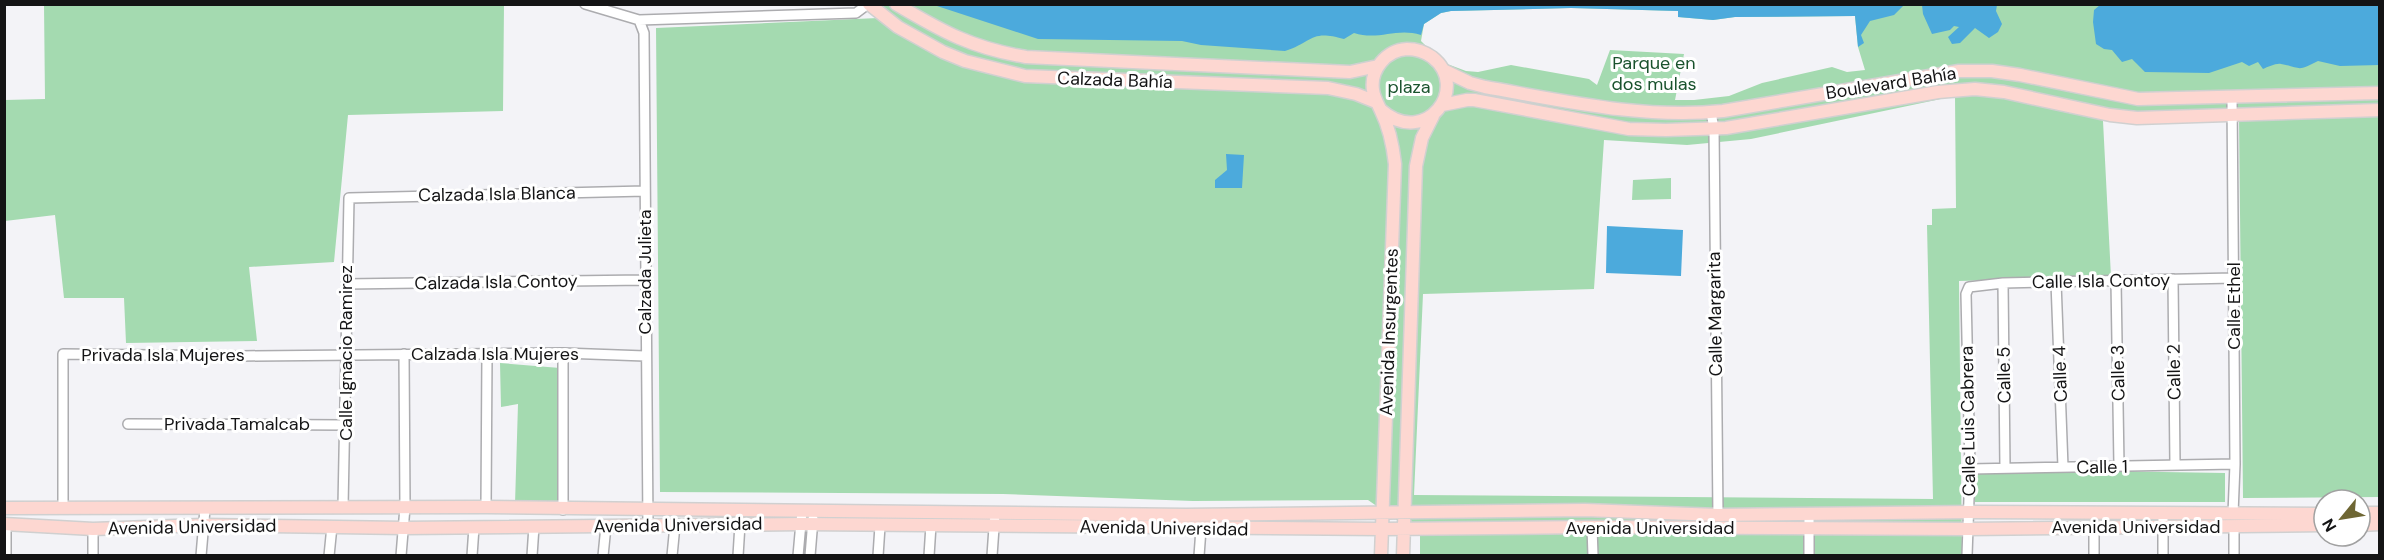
<svg xmlns="http://www.w3.org/2000/svg" width="2384" height="560" font-family="'DM Sans',sans-serif">
	<rect width="100%" height="100%" fill="#f3f3f7"/>
	<path fill="#a4dab0" fill-rule="evenodd" d="M865 4 2379 5V497L2243 498 2239 117 2138 122 2103 121 2111 277 1959 281 1962 555 1420 556V536L1368 500 1193 501 1003 494 660 492 656 28 878 18ZM1571 8 1678 11V17L1713 20 1735 17 1855 16 1858 47 1865 70 1847 72 1832 67 1762 83 1729 96 1694 100H1675L1684 54 1610 50 1597 85 1589 79 1511 65 1478 72 1466 71 1442 62 1421 41 1424 24 1441 13 1451 11ZM1955 96 1956 208 1932 209V225H1927L1933 499 1414 495 1423 294 1594 289 1604 140 1687 145 1751 139Z
		M44 5H504L503 111 348 115 334 262 249 267 257 341 126 343 124 298H64L55 215 5 221V100L45 99Z
		M1671 178V199L1632 200 1633 180Z
		M500 363 560 368V508L515 504 518 404 501 407Z
		M2100 471 2225 473V502H1975L1974 473Z"/>
	<path fill="#4caadc" d="M934 5 1904 4V5L1894 15 1870 21 1861 35 1864 43 1858 47 1855 16 1735 17 1713 20 1678 17V11L1571 8 1451 11 1441 13 1424 24 1421 35C1396 27 1379 41 1354 33L1344 39C1310 29 1313 42 1285 51L1201 45 1182 41 1038 39Z
		M1922 5H1997L1996 11 2002 24 1998 32 1989 38 1975 28 1960 43 1952 44 1948 37 1959 27 1954 26 1950 30 1932 34 1923 14Z
		M2100 5H2379V65L2340 66 2318 61C2297 72 2302 68 2281 64 2276 63 2268 67 2263 69L2258 62 2249 66 2242 62 2209 73 2145 72 2132 59 2122 62 2112 50 2104 49 2096 44 2093 22 2094 10Z
		M1226 154 1244 155 1242 188H1215V180L1227 170Z
		M1607 226 1683 230 1681 276 1606 273Z"/>
	<g fill="none" stroke-linecap="round" stroke-linejoin="round">
		<defs>
			<path id="minor" d="M585 4 639 20 856 13 868 4
				M639 20 644 33 648 526
				M2232 98 2235 464 2233 514
				M1711 112 1714 129 1718 515
				M2173 279 2175 465
				M2116 281 2119 466
				M2056 282 2063 467
				M2003 283 2005 468
				M346 284 645 280
				M128 424 346 425
				M1970 469 2235 464
				M343 507 349 198 645 191
				M486 507 487 354
				M63 508V354L241 356 563 353 645 356
				M563 510V353
				M1592 527 1593 556
				M2094 527V556
				M93 529V556
				M6 556V524
				M201 556 205 509
				M329 556 332 526
				M401 556 405 507 404 354
				M472 556 474 527
				M532 556 534 526
				M603 556 606 526
				M672 556 675 525
				M738 556 740 524
				M798 556 802 511
				M810 556 813 519
				M878 556 880 526
				M929 556 931 525
				M992 556 995 513
				M1199 556 1201 529
				M1809 556V515
				M1967 556 1970 469 1966 294 1969 287 2003 283 2234 278
				M2163 556V514
				M2234 556V526"/>
			<path id="major" d="M869 4 898 27 943 52 965 61 1025 76 1328 88 1356 94 1376 102
				M896 4C943 32 972 48 1026 57L1350 72 1378 66
				M1443 70 1470 83 1485 87C1565 101 1642 119 1723 111L1959 71H1992L2020 75 2138 99 2380 93
				M1442 105 1467 100H1474L1629 129 1666 130 1726 128 1938 92 1975 89 2004 92 2110 115 2137 118 2380 110
				M4 508 486 507 1186 515 1585 510 1718 515 1970 512 2324 514
				M2360 513H2380
				M4 524 93 529 203 525 404 528 801 524 1382 529 1592 527 1968 529 2324 525
				M2360 525 2380 524
				M1381 556 1395 164C1393 146 1389 127 1381 111 1378 104 1374 98 1373 90 1370 70 1386 50 1407 49 1416 49 1425 52 1432 57 1471 87 1426 149 1381 110
				M1403 556 1416 166 1422 138 1433 116"/>
		</defs>
		<use href="#minor" stroke="#acacaf" stroke-width="12"/>
		<use href="#major" stroke="#d0d0d0" stroke-width="15"/>
		<use href="#minor" stroke="#fff" stroke-width="9"/>
		<use href="#major" stroke="#fdd7d1" stroke-width="12"/>
	</g>
	<g text-anchor="middle" stroke-width="6" stroke-linejoin="round" paint-order="stroke">
		<g font-size="18" fill="#19522d" stroke="#fff">
			<text x="1654" y="69">Parque en<tspan x="1654" dy="21">dos mulas</tspan></text>
			<text x="1409" y="93">plaza</text>
		</g>
		<g font-size="18" fill="#141415" stroke="#fff">
			<text transform="translate(1115 80) rotate(2)" y="6">Calzada Bahía</text>
			<text transform="translate(1891 83) rotate(-9)" y="6">Boulevard Bahía</text>
			<text transform="translate(497 194) rotate(-1)" y="6">Calzada Isla Blanca</text>
			<text transform="translate(645 272) rotate(-90)" y="6">Calzada Julieta</text>
			<text transform="translate(2101 281) rotate(-1)" y="6">Calle Isla Contoy</text>
			<text transform="translate(496 282) rotate(-1)" y="6">Calzada Isla Contoy</text>
			<text transform="translate(2234 306) rotate(-90)" y="6">Calle Ethel</text>
			<text transform="translate(1715 314) rotate(-91)" y="6">Calle Margarita</text>
			<text transform="translate(1389 332) rotate(-88)" y="6">Avenida Insurgentes</text>
			<text transform="translate(346 353) rotate(-90)" y="6">Calle Ignacio Ramirez</text>
			<text x="495" y="360">Calzada Isla Mujeres</text>
			<text x="163" y="361">Privada Isla Mujeres</text>
			<text transform="translate(2174 372) rotate(-91)" y="6">Calle 2</text>
			<text transform="translate(2118 373) rotate(-91)" y="6">Calle 3</text>
			<text transform="translate(2060 374) rotate(-92)" y="6">Calle 4</text>
			<text transform="translate(2004 375) rotate(-91)" y="6">Calle 5</text>
			<text transform="translate(1968 421) rotate(-91)" y="6">Calle Luis Cabrera</text>
			<text x="237" y="430">Privada Tamalcab</text>
			<text transform="translate(2102 467) rotate(-1)" y="6">Calle 1</text>
			<text transform="translate(678 525) rotate(-1)" y="6">Avenida Universidad</text>
			<text transform="translate(192 527) rotate(-1)" y="6">Avenida Universidad</text>
			<text x="2136" y="533">Avenida Universidad</text>
			<text transform="translate(1164 528) rotate(1)" y="6">Avenida Universidad</text>
			<text x="1650" y="534">Avenida Universidad</text>
		</g>
	</g>
	<rect width="2384" height="560" fill="none" stroke="#141415" stroke-width="12"/>
	<g transform="translate(2342 518) rotate(240)"><circle r="28" fill="#ffffff" stroke="#a1a1a1" stroke-width="1.5"/>
	<path d="M0-4.5L10 22L0 15L-10 22Z" fill="#6e6633"/>
	<text y="-9" font-size="16" font-weight="bold" text-anchor="middle" fill="#141415">N</text>
	</g>
</svg>
